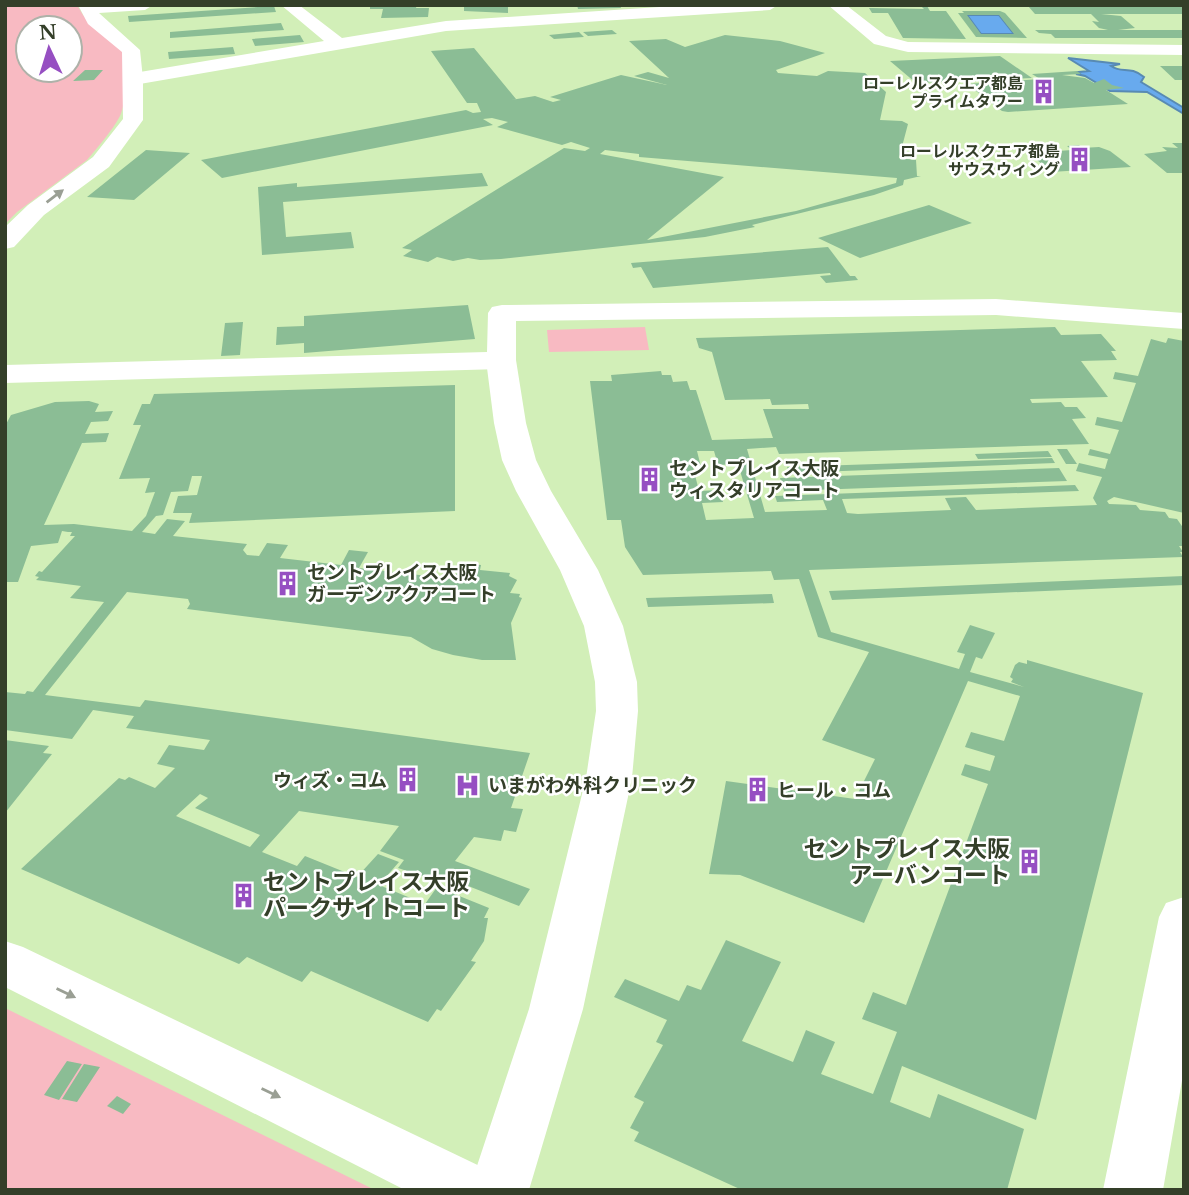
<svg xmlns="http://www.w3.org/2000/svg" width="1189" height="1195" font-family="'Libre Baskerville','Noto Sans JP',serif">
	<rect width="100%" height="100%" fill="#d2efb8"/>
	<path fill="#f8bac2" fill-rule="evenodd" d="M5 5H77L83 15 123 49C124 69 128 98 120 116 112 131 98 147 87 160L17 212 5 224ZM28 28H70V70H28Z
		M645 327 649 350 549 352 547 330Z
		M5 1008 375 1190H5Z"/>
	<path fill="#68aaee" stroke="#588ab3" stroke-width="2" d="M967 15H999L1014 34H981Z
		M1068 58 1120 64 1111 66C1123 74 1129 65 1144 77L1141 82 1184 108V114L1147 92 1110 91 1085 76 1076 74H1080L1078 72 1089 71Z"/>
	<path fill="#8bbd95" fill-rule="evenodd" d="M370 5H417L416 8H429L428 17 381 18 383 9H370Z
		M464 5H508V13L464 11Z
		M577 5H620L621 8 578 9Z
		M274 6 276 12 129 22 128 16Z
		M921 6H927L930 11H946L966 39 903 38 888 13H872L869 8 924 9Z
		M1028 6 1184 7V14H1101L1121 16 1135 28 1118 30H1184V38H1055L1051 34 1039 33 1035 30H1108L1099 28 1092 21 1099 22 1091 14H1035Z
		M962 11H1000L1005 13 1027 38 976 37 958 13H964ZM967 15H999L1014 34H981Z
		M281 23 284 30 170 38V32Z
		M612 30 617 34 588 36 583 32Z
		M579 32 584 37 554 39 549 35Z
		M300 35 304 42 255 46 252 39Z
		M725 35 780 41 825 53 776 70 778 73 817 76 828 71 865 73 886 92 880 120 902 121 908 124 899 158 916 160 917 176H921L904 180 903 185 874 195 752 225 755 227 705 237 501 259 480 260 468 258 453 261 437 257 428 262 403 256 412 250 402 248 564 148 585 151 590 148 571 142 562 145 497 127 508 122 492 118 483 119 493 125 222 178 201 160 466 110 473 113 481 112 477 103H467L431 51 474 48 516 99 511 100 535 96 553 102 561 100 550 97 621 75 667 85 634 76 648 72 669 78 629 41 666 39 685 47ZM605 150 639 154V157L897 178 896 183 796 211 647 240 724 177 600 154Z
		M233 47 235 54 169 59 168 52Z
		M1000 56 1032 78 916 83 890 61Z
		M1160 66H1184V80H1175Z
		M85 70H103L94 80 73 81Z
		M1077 71 1081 74 1062 75 1085 78 1094 83 1104 79 1112 85 1124 88 1106 90 1128 104 1008 112 1002 111 967 84 1040 79 1032 74Z
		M1172 143H1184V173H1167L1144 154 1167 151 1162 147 1178 148Z
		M1079 145 1082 148 1099 147 1110 151 1131 167 1051 172 1029 153 1072 150 1067 146Z
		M146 150 190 153 134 200 87 197Z
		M482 173 488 186 283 202 286 237 351 232 354 248 262 255 258 187 297 183V187Z
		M929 205 972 223 860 258 818 238Z
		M828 247 850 276H855L858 280 826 283 820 276 831 275 830 273 653 288 641 267 633 268 631 263Z
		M468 305 475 339 304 353V343L276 345 277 327 304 326V316Z
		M243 322 240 355 221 356 225 323Z
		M1055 327 1061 335 1101 334 1116 351H1111L1117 360 1081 361 1108 397 1030 399 1032 403 1061 402 1065 407H1077L1086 418 1072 419 1089 444 779 454 776 447 747 449 765 512 827 510 823 500 777 502 775 496 1075 485 1079 491 842 499 847 513 858 514 951 510 945 498 966 497 976 510 1097 505 1093 498 1102 477 1076 471 1079 463 1105 469 1108 459 1088 455 1090 449 1110 454 1119 430 1095 425 1097 417 1122 422 1136 383 1113 379 1115 372 1138 376 1151 339 1166 343 1168 338 1184 341V513L1114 497 1107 501 1109 504 1136 505 1140 510 1165 512 1169 518 1177 519 1184 529V546H1179L1183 552H1180L1183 557 809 570 831 632 959 669 965 654 957 652 970 625 995 633 982 659 976 657 970 672 1024 687 1011 682 1013 679 1010 677 1015 665 1019 662 1027 664V660L1143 693 1036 1120 902 1066 890 1102 930 1118 938 1094 1024 1129 1007 1190H742L634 1141 639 1132 630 1128 644 1102 634 1097 663 1045 656 1042 667 1020 614 997 625 979 679 1001 687 985 701 990 726 940 781 962 742 1041 793 1062 806 1030 835 1042 821 1074 873 1094 897 1032 862 1019 873 992 906 1005 988 784 961 775 965 764 990 771 995 756 965 747 971 732 1004 741 1020 696 968 681 864 923 740 875 709 874 726 781 855 799 875 759 822 740 869 652 818 637 799 579 774 580 771 571 643 575 625 547 621 520H607L590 381H612L611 375 661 371 662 375H671L673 382 687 381 690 390H696L712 440 773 438 763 409H809L808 404 772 405 770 399 725 400 712 352 699 348 696 338ZM697 451H714L718 465 738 464 754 518 706 520 702 503 723 502 720 490 699 491 693 467H701Z
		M455 385V511L189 523 192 513H173L178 496 197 495 202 476H192L188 491 171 492 163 515 156 516 142 532 155 534 167 519 185 521 173 536 247 544 243 550 247 555 259 556 267 543 288 545 280 558 341 565 349 550 368 552 359 568 454 579 462 563 481 565 480 570 510 573 509 576 517 580 510 593 520 594 519 597 522 598 511 623 516 660H482L453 655 432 649 411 637 187 609 190 604 188 599 127 592 45 695 140 707 145 700 530 753 511 808 523 809 516 832 504 830 501 841 474 837 455 861 530 889 519 906 443 876 440 882 398 868 404 860 380 851 399 826 299 811 262 852 297 866 305 856 357 877 378 854 399 862 379 885 425 904 437 887 489 908 484 918H488L484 941 471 961 476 962 441 1011 437 1009 428 1022 311 971 302 982 247 957 239 964 21 869 119 778 125 780 129 777 155 788 175 768 157 764 169 745 204 750 210 740 126 728 134 716 93 710 72 739 5 730V692L25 694 27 691 33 692 104 602 70 598 81 586 36 580 39 577 35 576 39 571 42 572 75 536H70L72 532H68L62 531 58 543 31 546 18 582H5V426L11 415 55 402 89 401 99 404 95 412 113 411 108 421 91 422 85 434 109 433 106 442 82 443 44 525 74 524 132 531 146 516 155 492 145 493 150 478 119 479 141 425H133L142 404H150L154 394ZM200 794 208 798 195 808 260 835 250 847 176 816Z
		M1057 449H1067L1077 464H1066Z
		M1048 451 1052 457 978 459 975 454Z
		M1052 458 1055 463 789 473 787 467Z
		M1059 468 1067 481 784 491 780 478Z
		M1184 576V585L832 600 829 591Z
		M772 594 774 603 648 607 646 598Z
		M5 740 49 746 43 753 52 754 5 813Z
		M67 1061 82 1064 59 1100 44 1095Z
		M84 1064 100 1067 77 1102 62 1099Z
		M117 1096 131 1104 123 1114 107 1106Z"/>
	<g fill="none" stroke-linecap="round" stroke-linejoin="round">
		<path fill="#fff" fill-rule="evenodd" d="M78 5H153L145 10 99 13 140 50 143 79V120L109 167 44 215 14 247 5 249V227L28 205 93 157 123 119 122 52 88 24Z
			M996 299 1184 313V329L996 315 516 321V360L511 366 501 369 5 383V365L487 352 488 313 492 307 502 305Z
			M5 941 23 947 488 1170 497 1190H405L5 987Z"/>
		<path fill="#fff" fill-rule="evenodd" d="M281 5H299L342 38 446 21 690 5H778L770 10 446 31 134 85 125 79 134 73 324 41Z
			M828 5H846L886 36 908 42 1184 45V55L908 52 874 44Z
			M501 351 511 354 516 360 526 423 536 460 551 491 598 570 623 626 637 682 638 711 632 778 583 1009 529 1190H469L529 1009 586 778 596 711 595 682 584 626 560 570 516 491 502 460 494 423 486 360 491 354Z
			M1184 897V1069L1163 1190H1103L1159 917 1166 903Z"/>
	</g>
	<defs><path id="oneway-solid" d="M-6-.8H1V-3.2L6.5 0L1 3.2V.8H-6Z" transform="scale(1.75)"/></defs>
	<g fill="#9a9f94">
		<use href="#oneway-solid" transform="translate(55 196) rotate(-37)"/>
		<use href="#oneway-solid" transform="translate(66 993) rotate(26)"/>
		<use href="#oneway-solid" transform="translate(271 1093) rotate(26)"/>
	</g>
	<defs>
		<symbol id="building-bare" viewBox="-9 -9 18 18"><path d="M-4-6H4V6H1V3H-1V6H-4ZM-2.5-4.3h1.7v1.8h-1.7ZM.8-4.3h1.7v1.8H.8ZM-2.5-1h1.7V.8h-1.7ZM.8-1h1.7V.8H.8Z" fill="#964fc2" stroke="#fff" stroke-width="2.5" paint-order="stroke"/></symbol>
		<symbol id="hospital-bare" viewBox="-9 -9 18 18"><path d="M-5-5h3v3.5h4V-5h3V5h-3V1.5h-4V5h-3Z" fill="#964fc2" stroke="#fff" stroke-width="2.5" paint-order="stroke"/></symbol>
	</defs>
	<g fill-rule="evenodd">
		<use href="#building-bare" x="1026" y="74" width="35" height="35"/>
		<use href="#building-bare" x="1062" y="142" width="35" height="35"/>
		<use href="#building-bare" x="632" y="462" width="35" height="35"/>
		<use href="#building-bare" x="270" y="566" width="35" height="35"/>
		<use href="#building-bare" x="390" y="762" width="35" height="35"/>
		<use href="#hospital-bare" x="450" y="768" width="35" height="35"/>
		<use href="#building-bare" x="740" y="772" width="35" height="35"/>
		<use href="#building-bare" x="1012" y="844" width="35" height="35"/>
		<use href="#building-bare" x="226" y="878" width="35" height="35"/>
	</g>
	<g text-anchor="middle" stroke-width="5" stroke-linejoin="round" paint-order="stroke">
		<g font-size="16" font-weight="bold" fill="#343f29" stroke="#fff" text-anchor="end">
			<text x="1023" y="89">ローレルスクエア都島<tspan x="1023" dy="18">プライムタワー</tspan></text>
			<text x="1060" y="157">ローレルスクエア都島<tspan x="1060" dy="18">サウスウィング</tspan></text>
		</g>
		<g font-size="19" font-weight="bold" fill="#343f29" stroke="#fff" text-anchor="start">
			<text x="669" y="475">セントプレイス大阪<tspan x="669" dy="22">ウィスタリアコート</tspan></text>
			<text x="307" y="579">セントプレイス大阪<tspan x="307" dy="22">ガーデンアクアコート</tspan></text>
			<text x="387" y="787" text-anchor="end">ウィズ・コム</text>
			<text x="488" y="792">いまがわ外科クリニック</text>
			<text x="777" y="797">ヒール・コム</text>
		</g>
		<g font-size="23" font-weight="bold" fill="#343f29" stroke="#fff" text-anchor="end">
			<text x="1010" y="857">セントプレイス大阪<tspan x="1010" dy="26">アーバンコート</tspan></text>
			<text x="263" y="890" text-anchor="start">セントプレイス大阪<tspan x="263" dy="26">パークサイトコート</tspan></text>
		</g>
	</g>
	<rect width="1189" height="1195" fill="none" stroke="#343f29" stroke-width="14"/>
	<g transform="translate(49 49) rotate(356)"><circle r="33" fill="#ffffff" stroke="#aeb2a9" stroke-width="2"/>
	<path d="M0-5L12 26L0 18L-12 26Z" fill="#964fc2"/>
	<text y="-10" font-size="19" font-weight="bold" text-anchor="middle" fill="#343f29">N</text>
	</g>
</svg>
